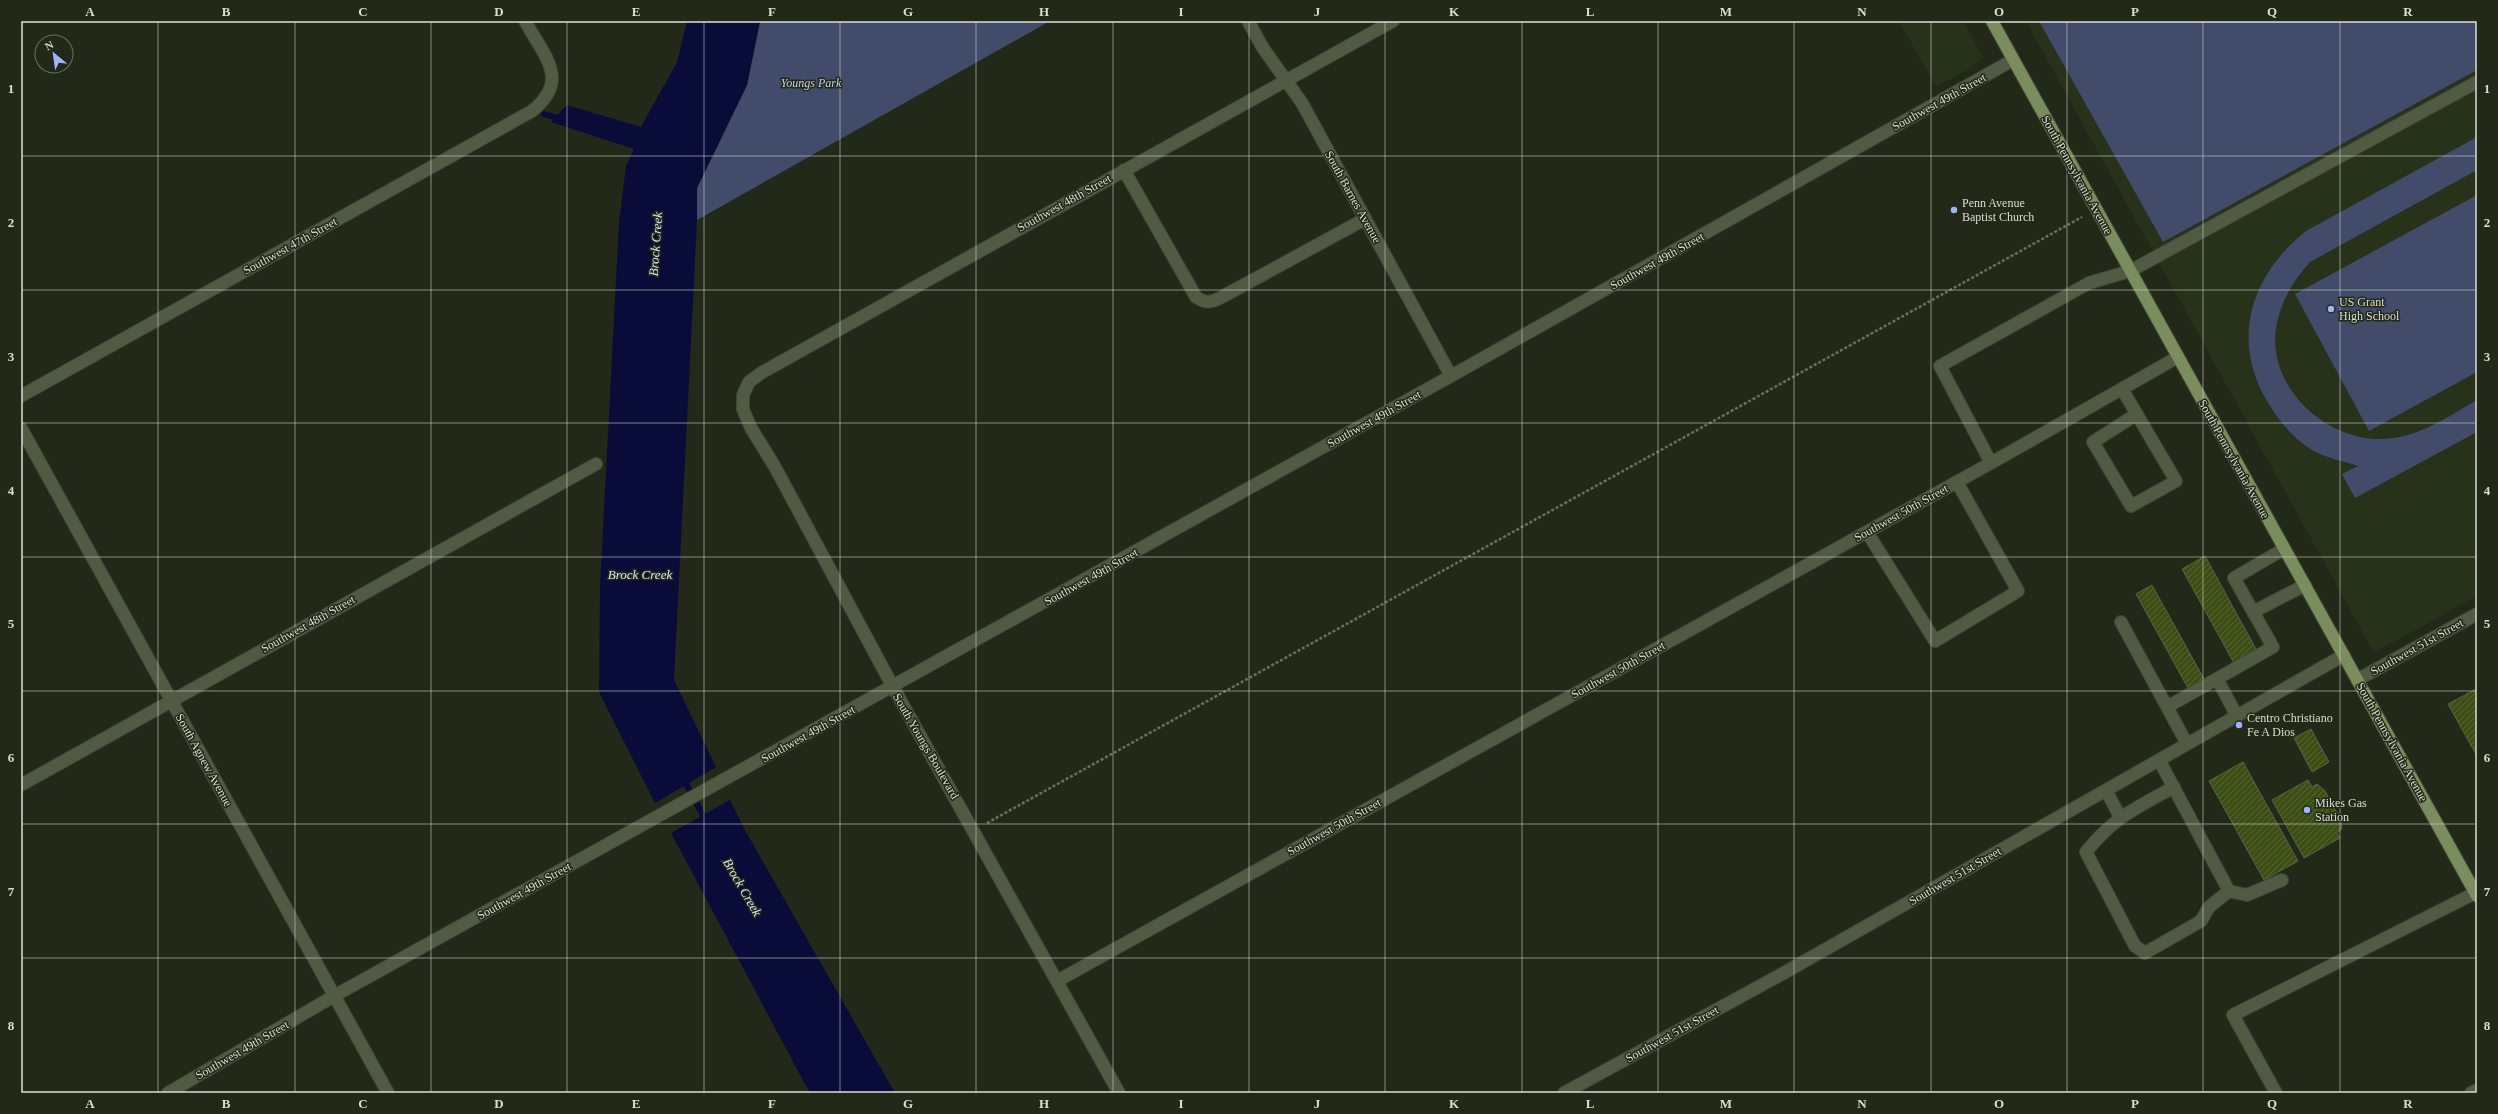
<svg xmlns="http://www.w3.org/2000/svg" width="2498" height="1114" font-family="'Times New Roman',serif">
	<defs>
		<pattern id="building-hatch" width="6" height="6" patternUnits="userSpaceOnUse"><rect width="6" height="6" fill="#3b4f14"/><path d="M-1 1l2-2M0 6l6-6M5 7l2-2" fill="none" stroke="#576835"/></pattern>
	</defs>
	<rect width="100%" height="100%" fill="#232918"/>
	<path fill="#28311a" d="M1899 21H1963L1983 57 1969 69 1936 87Z
		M2026 21H2477V596L2374 653Z"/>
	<path fill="#424b69" d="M760 21H1050L697 220V188L747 85Z
		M2039 21H2477V70L2163 242Z
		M2477 137V170L2310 262C2294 280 2282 299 2277 323 2264 384 2324 441 2383 439 2418 438 2447 417 2477 400V432L2355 498 2342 474 2358 466C2343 461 2326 458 2312 450 2296 440 2282 425 2272 409 2229 346 2248 277 2306 231Z
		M2477 195V372L2369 431 2295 294Z"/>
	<path fill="#090c39" d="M687 21H760L747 85 697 188V220L674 680 716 767 655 803 599 692 600 587 619 222 626 166 634 149 551 122 567 105 641 127 677 62Z
		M730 800 746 832 895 1093H811L806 1086 671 833Z"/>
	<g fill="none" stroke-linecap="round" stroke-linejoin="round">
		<path stroke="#090c39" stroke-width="6" d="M544 114 562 119
			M683 778 706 821"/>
	</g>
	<path fill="url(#building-hatch)" stroke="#59614e" d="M2205 556 2257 651 2234 663 2182 569Z
		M2152 585 2204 679 2188 688 2136 594Z
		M2476 689 2477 690V756L2448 704Z
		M2311 729 2329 762 2312 772 2294 738Z
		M2243 762 2298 861 2264 880 2209 781Z
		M2308 780 2312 787 2317 784 2325 791 2341 820 2342 829 2337 833 2340 838 2304 858 2272 800Z"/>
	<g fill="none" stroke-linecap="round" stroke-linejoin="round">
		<defs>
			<path id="minor" d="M1248 21 1263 48 1302 103 1451 376
				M1124 170 1196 297C1205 303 1210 303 1220 298L1365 219
				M2122 389 2176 481 2131 506 2093 442 2137 414
				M21 396 532 111C571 80 544 56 525 21
				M21 428 388 1093
				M1991 463 1940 366 2089 283 2130 271 2477 82
				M1867 532 1935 641 2018 591 1957 482
				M2253 612 2305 585
				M2121 622 2187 744
				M2217 679 2237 716
				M2357 680 2477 614
				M2167 707 2273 647 2234 578 2284 549
				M2159 760 2229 891 2209 907 2201 921 2145 953 2135 946 2086 852C2114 817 2136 808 2174 787
				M21 785 596 464
				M2106 790 2120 817
				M2229 891 2247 895 2282 880
				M1057 981 1991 463 2178 357
				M168 1093 334 996 1451 376 2013 60
				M1119 1093 893 687 775 467 751 428 743 409V395L749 382 761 373 1393 21
				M1564 1093 1782 974 2344 655
				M2276 1093 2233 1015 2475 893
				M2471 1093 2477 1090"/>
			<path id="major" d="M1992 21 2477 896"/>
		</defs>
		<use href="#minor" stroke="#404636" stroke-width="14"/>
		<use href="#major" stroke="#404636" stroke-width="14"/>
		<path stroke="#6a6f60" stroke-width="2.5" stroke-dasharray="3 2" stroke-linecap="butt" d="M987 823 2082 217"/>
		<use href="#minor" stroke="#515a43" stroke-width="12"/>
		<use href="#major" stroke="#7a8d5c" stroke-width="12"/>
	</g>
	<path fill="none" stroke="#dadfd4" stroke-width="1" stroke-opacity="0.55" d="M158 21V1093M295 21V1093M431 21V1093M567 21V1093M704 21V1093M840 21V1093M976 21V1093M1113 21V1093M1249 21V1093M1385 21V1093M1522 21V1093M1658 21V1093M1794 21V1093M1931 21V1093M2067 21V1093M2203 21V1093M2340 21V1093M21 156H2477M21 290H2477M21 423H2477M21 557H2477M21 691H2477M21 824H2477M21 958H2477"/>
	<g fill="#a0b3fd" stroke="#232918" stroke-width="1.5">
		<circle cx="1954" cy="210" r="4"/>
		<circle cx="2331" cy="309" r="4"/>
		<circle cx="2239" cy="725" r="4"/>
		<circle cx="2307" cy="810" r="4"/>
	</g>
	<g text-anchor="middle" stroke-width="3" stroke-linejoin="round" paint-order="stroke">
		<g font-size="12" font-style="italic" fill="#c7d0f1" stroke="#232918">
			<text x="811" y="87">Youngs Park</text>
		</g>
		<g font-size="12" fill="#dadfd4" stroke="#232918">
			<text transform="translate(1939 102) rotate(-29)" y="4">Southwest 49th Street</text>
			<text transform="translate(2077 175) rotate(61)" y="4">South Pennsylvania Avenue</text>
			<text transform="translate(1353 197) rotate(61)" y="4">South Barnes Avenue</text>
			<text transform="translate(1064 203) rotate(-29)" y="4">Southwest 48th Street</text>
			<text transform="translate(290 246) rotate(-29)" y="4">Southwest 47th Street</text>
			<text transform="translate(1657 261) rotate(-29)" y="4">Southwest 49th Street</text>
			<text transform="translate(1374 419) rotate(-29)" y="4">Southwest 49th Street</text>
			<text transform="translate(2234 459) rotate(61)" y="4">South Pennsylvania Avenue</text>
			<text transform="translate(1901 513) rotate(-29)" y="4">Southwest 50th Street</text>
			<text transform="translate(1091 577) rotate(-29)" y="4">Southwest 49th Street</text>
			<text transform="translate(308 624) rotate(-29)" y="4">Southwest 48th Street</text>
			<text transform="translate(2417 647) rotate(-29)" y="4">Southwest 51st Street</text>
			<text transform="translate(1618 670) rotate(-29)" y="4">Southwest 50th Street</text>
			<text transform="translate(808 734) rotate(-29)" y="4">Southwest 49th Street</text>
			<text transform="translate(2392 742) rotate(61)" y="4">South Pennsylvania Avenue</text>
			<text transform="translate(926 746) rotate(60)" y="4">South Youngs Boulevard</text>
			<text transform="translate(204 760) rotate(61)" y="4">South Agnew Avenue</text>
			<text transform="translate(1334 827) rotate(-29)" y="4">Southwest 50th Street</text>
			<text transform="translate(1955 876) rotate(-30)" y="4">Southwest 51st Street</text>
			<text transform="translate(524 891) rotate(-29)" y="4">Southwest 49th Street</text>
			<text transform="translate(1672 1034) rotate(-29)" y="4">Southwest 51st Street</text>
			<text transform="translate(242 1050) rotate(-30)" y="4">Southwest 49th Street</text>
		</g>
		<g font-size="12" fill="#dadfd4" stroke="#232918" text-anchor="start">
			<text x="1962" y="207">Penn Avenue<tspan x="1962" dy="14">Baptist Church</tspan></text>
			<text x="2339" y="306">US Grant<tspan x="2339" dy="14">High School</tspan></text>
			<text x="2247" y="722">Centro Christiano<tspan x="2247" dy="14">Fe A Dios</tspan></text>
			<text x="2315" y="807">Mikes Gas<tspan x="2315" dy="14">Station</tspan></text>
		</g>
		<g font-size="13" font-style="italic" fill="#dde2f3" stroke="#232918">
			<text transform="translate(655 244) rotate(-86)" y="5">Brock Creek</text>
			<text x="640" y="579">Brock Creek</text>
			<text transform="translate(743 887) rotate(60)" y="5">Brock Creek</text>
		</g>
	</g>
	<rect width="2498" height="1114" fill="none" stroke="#232918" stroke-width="44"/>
	<g transform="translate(54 54) rotate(331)"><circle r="19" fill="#232918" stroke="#6c7263"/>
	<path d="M0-3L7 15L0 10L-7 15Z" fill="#a0b3fd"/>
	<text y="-6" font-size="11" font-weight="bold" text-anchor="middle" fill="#dadfd4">N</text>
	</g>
	<rect x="22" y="22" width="2454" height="1070" fill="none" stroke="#dadfd4" stroke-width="1.5"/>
	<g font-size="13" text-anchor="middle" font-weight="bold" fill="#dadfd4">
		<text x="90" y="16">A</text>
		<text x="226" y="16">B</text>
		<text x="363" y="16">C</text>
		<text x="499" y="16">D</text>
		<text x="636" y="16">E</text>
		<text x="772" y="16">F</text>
		<text x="908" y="16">G</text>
		<text x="1044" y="16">H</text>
		<text x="1181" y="16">I</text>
		<text x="1317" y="16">J</text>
		<text x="1454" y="16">K</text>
		<text x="1590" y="16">L</text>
		<text x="1726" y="16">M</text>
		<text x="1862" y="16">N</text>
		<text x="1999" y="16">O</text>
		<text x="2135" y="16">P</text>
		<text x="2272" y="16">Q</text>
		<text x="2408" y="16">R</text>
		<text x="11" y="93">1</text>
		<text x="2487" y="93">1</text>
		<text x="11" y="227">2</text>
		<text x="2487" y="227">2</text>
		<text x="11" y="361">3</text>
		<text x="2487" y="361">3</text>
		<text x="11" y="495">4</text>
		<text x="2487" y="495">4</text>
		<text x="11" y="628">5</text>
		<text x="2487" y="628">5</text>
		<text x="11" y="762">6</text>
		<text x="2487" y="762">6</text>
		<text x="11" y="896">7</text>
		<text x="2487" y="896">7</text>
		<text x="11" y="1030">8</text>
		<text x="2487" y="1030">8</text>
		<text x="90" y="1108">A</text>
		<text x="226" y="1108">B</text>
		<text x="363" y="1108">C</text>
		<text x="499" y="1108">D</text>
		<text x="636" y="1108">E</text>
		<text x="772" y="1108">F</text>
		<text x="908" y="1108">G</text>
		<text x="1044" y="1108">H</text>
		<text x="1181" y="1108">I</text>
		<text x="1317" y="1108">J</text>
		<text x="1454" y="1108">K</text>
		<text x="1590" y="1108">L</text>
		<text x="1726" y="1108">M</text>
		<text x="1862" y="1108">N</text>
		<text x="1999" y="1108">O</text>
		<text x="2135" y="1108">P</text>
		<text x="2272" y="1108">Q</text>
		<text x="2408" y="1108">R</text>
	</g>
</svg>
